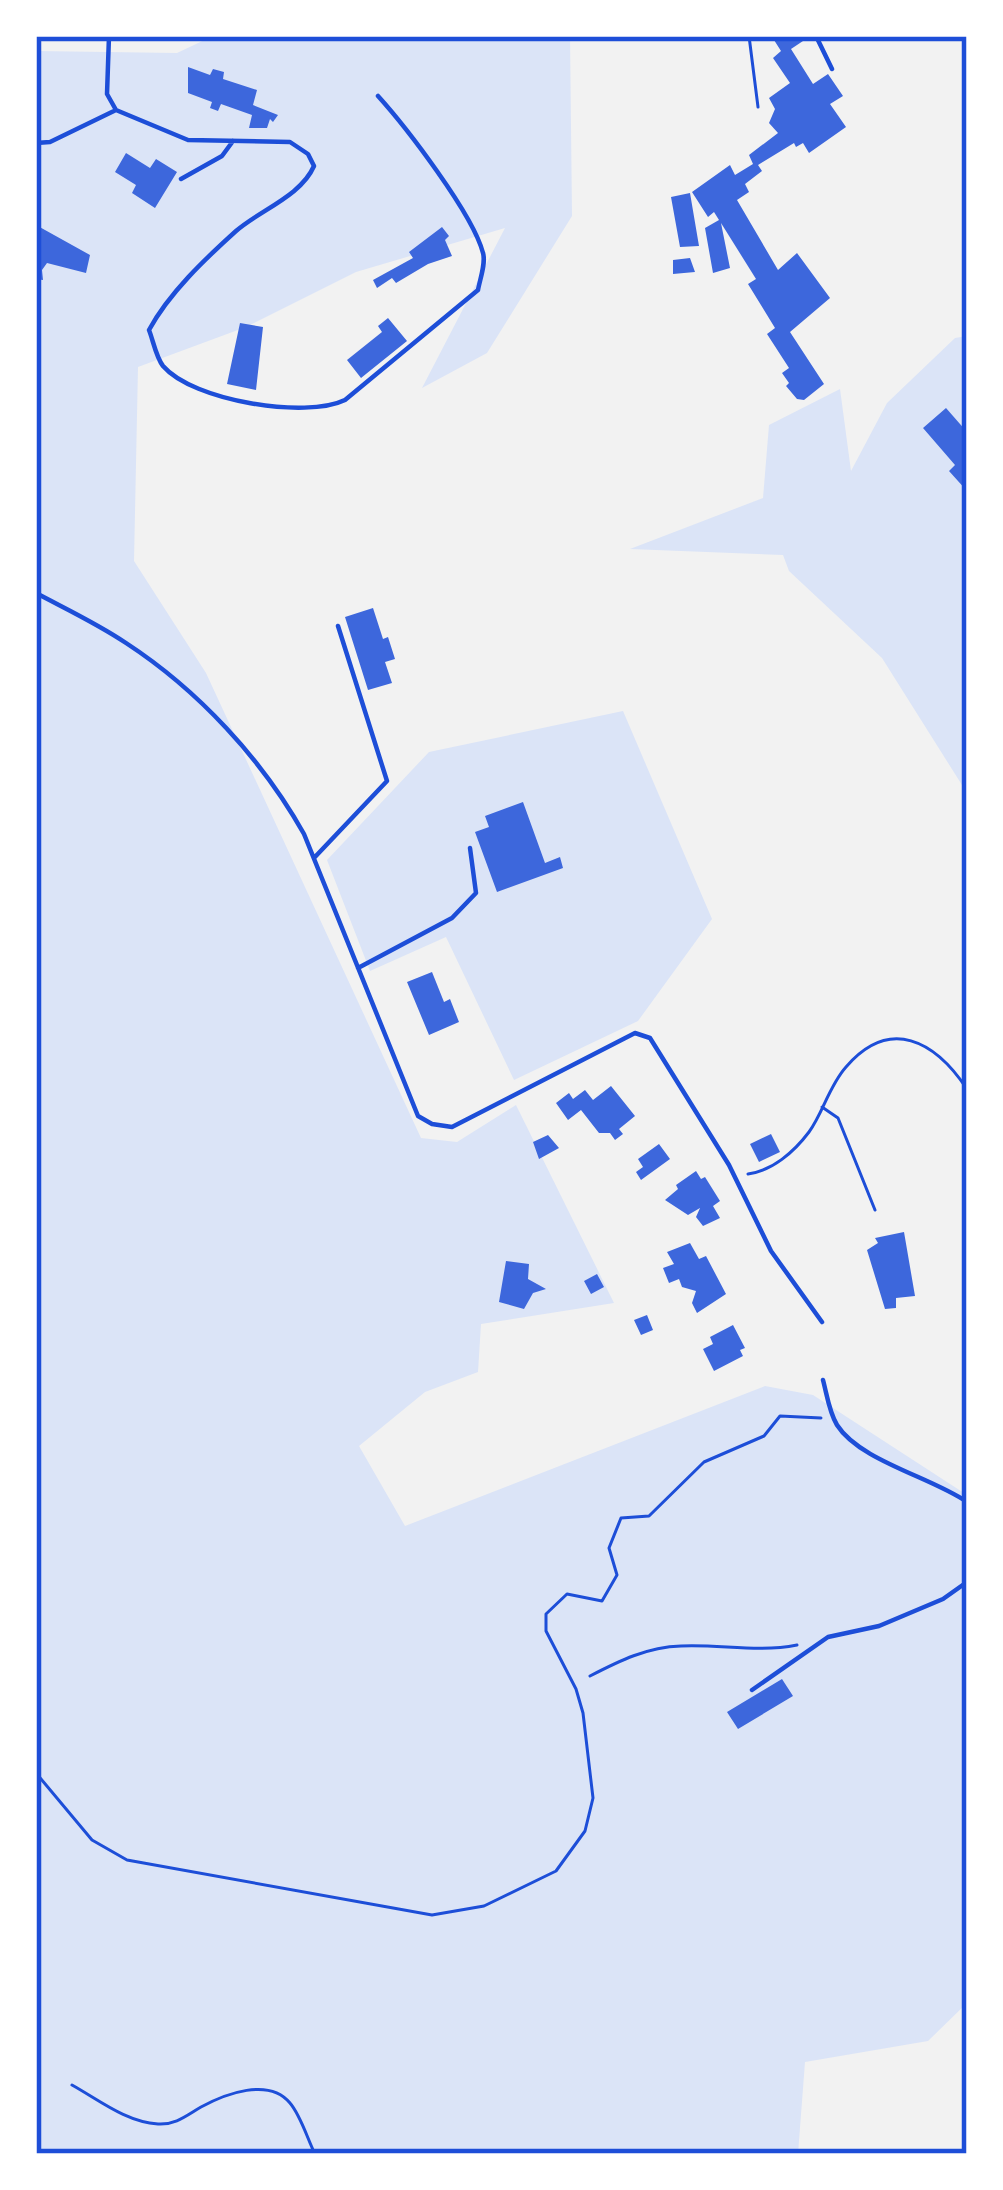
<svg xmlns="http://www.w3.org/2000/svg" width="1003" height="2190" font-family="'Sofia Sans Condensed',sans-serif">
	<rect width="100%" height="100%" fill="#f2f2f2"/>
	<path fill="#dbe4f7" d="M213 36H570L572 216 487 353 422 388 505 228 356 272 246 327 138 367 134 561 206 673 421 1138 457 1142 516 1105 614 1303 481 1324 478 1372 425 1392 359 1446 405 1526 765 1386 813 1395 967 1495V2003L928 2041 805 2062 798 2154H36V51L177 53Z
		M967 336V793L882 658 789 571 783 555 630 549 763 498 769 425 840 389 851 471 887 403 955 338Z
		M623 711 712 919 638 1021 514 1080 446 937 370 971 327 860 429 752Z"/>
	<path fill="#3d67dc" d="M780 36H802L803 41 791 49 813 84 828 74 843 96 830 104 846 127 809 153 803 143 796 147 794 143 758 165 762 171 745 184 749 192 737 200 778 270 797 253 830 298 790 332 824 384 804 400 797 399 786 386 789 383 782 373 789 368 767 334 775 328 748 284 756 279 721 223 730 268 713 273 705 228 719 220 714 212 708 217 692 192 730 165 735 175 753 164 749 155 778 133 769 123 775 109 769 98 790 83 773 58 781 51 774 40Z
		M188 67 210 75 213 69 224 72 223 79 257 90 253 105 278 115 273 122 270 119 267 128H249L252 115 221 104 218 111 210 108 212 102 188 93Z
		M126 153 150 168 156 159 177 172 155 208 132 193 136 185 115 172Z
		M690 193 699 246 680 247 671 197Z
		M36 225 90 255 86 273 47 263 42 270 43 280 36 279Z
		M442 227 449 236 445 240 452 256 428 264 396 283 392 278 377 288 373 280 413 258 409 252Z
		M690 258 695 272 673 274V260Z
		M388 318 407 341 361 378 347 360 382 332 378 326Z
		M240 323 263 327 256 390 227 384Z
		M946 408 967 432V491L949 471 955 465 923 428Z
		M373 608 383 639 388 637 395 659 385 662 392 683 368 690 345 617Z
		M523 802 545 863 560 857 563 868 497 892 475 832 489 827 485 816Z
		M432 972 444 1002 450 999 459 1022 429 1035 407 982Z
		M611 1086 635 1116 619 1129 623 1134 615 1140 610 1133H599L581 1110 568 1120 556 1103 569 1093 573 1099 585 1090 593 1100Z
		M771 1134 780 1152 759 1162 750 1144Z
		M548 1135 559 1148 539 1159 533 1142Z
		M659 1144 670 1159 641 1180 636 1172 643 1167 638 1159Z
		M696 1171 701 1179 705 1177 720 1201 713 1206 720 1218 703 1226 696 1217 700 1208 688 1215 665 1200 678 1189 676 1185Z
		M904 1232 915 1296 896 1298V1308L885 1309 867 1250 878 1243 875 1238Z
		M690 1243 699 1259 706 1256 726 1294 697 1313 692 1303 696 1291 682 1287 679 1279 669 1283 663 1268 674 1264 667 1252Z
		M506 1261 529 1264 528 1279 546 1289 533 1293 524 1309 499 1302Z
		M597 1274 604 1287 591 1294 584 1281Z
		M647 1315 653 1330 641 1335 634 1320Z
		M733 1325 745 1348 740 1350 743 1356 714 1371 703 1349 713 1344 710 1337Z
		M782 1679 793 1696 738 1729 727 1712Z"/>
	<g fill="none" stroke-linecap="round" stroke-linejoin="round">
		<path stroke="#1d4ed8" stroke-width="3" d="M749 36 758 107
			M822 1107 838 1118 875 1210
			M748 1174C772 1171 794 1152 809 1132 823 1113 829 1086 846 1067 890 1016 935 1041 967 1089
			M590 1676C619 1661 647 1647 681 1646 721 1644 757 1653 797 1645
			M36 1773 92 1840 127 1860 432 1915 484 1906 556 1871 585 1831 593 1798 583 1713 576 1689 546 1631V1614L567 1594 602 1601 617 1575 609 1548 621 1518 649 1516 704 1462 764 1436 780 1416 821 1418
			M72 2085C99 2100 126 2122 158 2124 176 2125 187 2115 201 2107 225 2094 269 2077 290 2103 301 2116 307 2138 315 2154"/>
		<path stroke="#1d4ed8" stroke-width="4.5" d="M109 36 107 94 116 110 188 140 290 142 308 154 314 166C301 196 260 210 236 231 205 259 169 293 149 330 153 340 156 357 163 366 193 401 306 419 345 400L478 290C480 279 486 263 483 253 473 214 406 127 378 96
			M816 36 832 69
			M36 143 50 142 116 110
			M181 179 222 156 233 141
			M36 593C66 609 98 624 126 643 198 690 262 759 304 834L418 1116 432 1124 452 1127 635 1033 650 1038 729 1165 771 1251 822 1322
			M314 858 387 781 338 626
			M358 968 452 918 476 893 470 848
			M823 1380C827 1395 829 1412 837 1425 860 1461 931 1477 967 1502
			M752 1690 828 1637 879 1626 943 1599 967 1582"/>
	</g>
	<rect width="1003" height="2190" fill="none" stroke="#ffffff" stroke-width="78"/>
	<rect x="39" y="39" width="925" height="2112" fill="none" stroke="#1d4ed8" stroke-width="4.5"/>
</svg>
